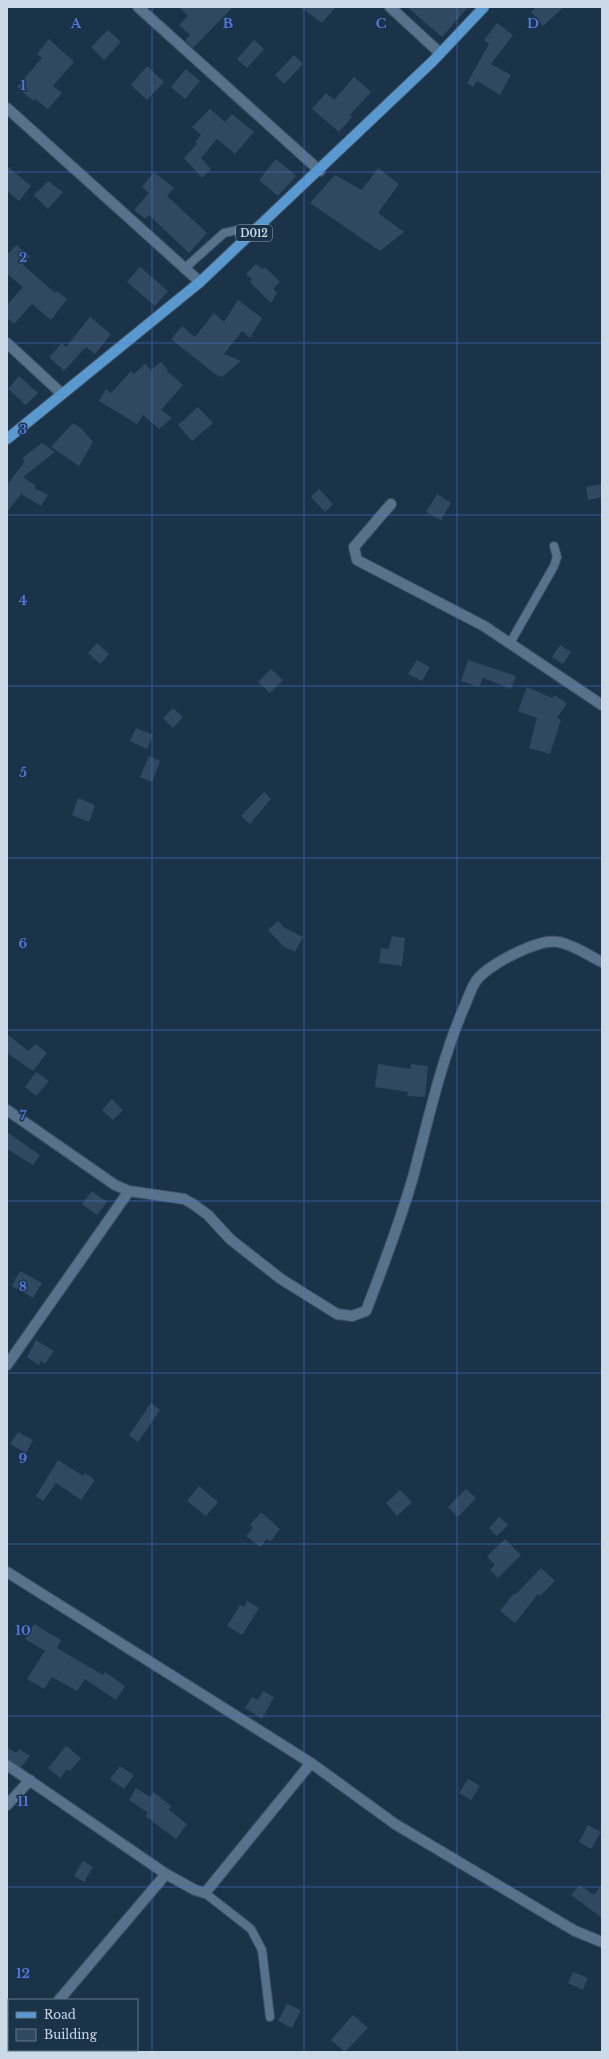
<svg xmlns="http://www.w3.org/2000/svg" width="609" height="2059" font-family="'Libre Baskerville',serif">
	<rect width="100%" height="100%" fill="#1b3349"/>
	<path fill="#314960" d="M179 7H233L193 48 185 40 190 35 179 25 188 16Z
		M300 7H336L322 23Z
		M407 7H468L442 37Z
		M536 7H564L543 26 531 12Z
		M497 23 513 35 491 64 511 75 500 95 477 81 473 87 467 83 489 44 484 40Z
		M108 30 121 42 104 60 91 47Z
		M49 39 74 62 53 86 62 93 48 109 35 99 33 101 17 87 42 58 37 54Z
		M254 40 264 49 247 68 237 59Z
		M294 55 303 64 284 84 275 75Z
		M147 66 164 82 147 100 131 85Z
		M186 69 200 81 185 99 171 87Z
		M354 77 371 92 350 115 352 117 339 132 312 109 326 93 334 100Z
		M210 109 225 122 232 114 254 132 235 154 217 139 201 158 211 169 202 178 184 158 197 144 195 142 201 135 192 127Z
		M276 159 296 176 278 196 259 180Z
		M7 166 31 186 19 201 7 191Z
		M378 168 399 184 378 213 404 232 380 251 310 203 335 175 362 190Z
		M154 172 174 188 167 196 207 233 189 253 149 215 145 219 134 210 149 193 142 187Z
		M48 181 63 192 48 209 34 195Z
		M16 245 30 256 23 265 55 293 57 291 67 299 51 320 32 304 14 324 7 318V305L23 287 7 274V255Z
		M256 264 262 269 265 267 280 282 273 289 277 293 271 303 250 282 252 279 246 274Z
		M140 267 168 291 155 306 127 282Z
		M238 300 262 318 250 338 242 331 224 354 241 361 222 377 215 374 171 339 182 326 195 337 214 313 224 322Z
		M90 317 111 334 95 354 86 347 64 371 49 357 62 343 66 347Z
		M161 362 168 370 167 371 183 385 161 410 172 418 159 429 143 415 137 424 99 401 106 389 111 393 131 371 134 374 145 364 151 370Z
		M19 376 38 393 26 405 8 389Z
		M198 407 213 423 192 441 178 425Z
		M73 423 82 429 93 442 79 466 51 447Z
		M42 443 55 452 23 477 36 486 34 488 48 495 41 506 21 494 7 512V485L25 461 22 458Z
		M602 484V497L588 500 586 487Z
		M319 489 333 504 325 512 311 497Z
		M437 494 451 503 441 520 426 512Z
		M97 643 109 654 100 664 88 653Z
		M560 645 571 652 563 664 552 657Z
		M417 660 430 667 422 681 408 674Z
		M468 660 516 676 511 689 483 678 479 687 461 681Z
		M271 669 283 680 270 693 258 682Z
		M527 687 552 698 554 695 567 703 557 718 561 720 550 754 529 748 537 718 518 711Z
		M173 708 183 717 173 728 163 718Z
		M136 728 153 735 147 749 130 741Z
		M149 756 160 761 152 782 140 777Z
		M264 792 271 799 250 824 241 816Z
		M78 798 95 805 89 822 72 815Z
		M278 921 285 928 303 937 295 952 283 946 268 930Z
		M392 936 405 938 402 966 379 963 381 948 389 949Z
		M7 1034 28 1051 36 1044 47 1053 33 1071 7 1053Z
		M378 1064 410 1069 411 1064 428 1066 425 1097 407 1096 408 1092 375 1087Z
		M36 1072 49 1081 36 1096 25 1087Z
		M112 1099 123 1110 113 1120 102 1110Z
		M7 1132 40 1155 33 1165 7 1149Z
		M92 1191 107 1202 97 1215 82 1204Z
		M20 1271 42 1283 33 1298 12 1286Z
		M36 1340 54 1351 45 1364 41 1361 39 1365 27 1357Z
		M151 1403 160 1410 138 1442 129 1435Z
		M18 1432 33 1440 26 1453 10 1444Z
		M58 1460 83 1476 85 1473 95 1480 81 1500 56 1483 43 1501 36 1496Z
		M199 1486 218 1502 206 1516 187 1501Z
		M466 1489 476 1498 458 1517 448 1507Z
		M400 1490 412 1502 397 1516 386 1503Z
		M261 1512 280 1529 270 1542 267 1539 260 1547 246 1536 253 1528 250 1525Z
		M499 1517 508 1525 497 1536 489 1528Z
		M505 1539 521 1555 498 1578 490 1570 495 1565 487 1556Z
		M541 1568 555 1581 540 1596 538 1594 515 1623 500 1611 514 1593 516 1594Z
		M247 1601 259 1608 242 1635 227 1626 240 1605 244 1607Z
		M34 1624 61 1640 57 1648 103 1675 105 1672 125 1686 116 1700 85 1679 77 1691 52 1677 44 1689 27 1679 45 1651 25 1639Z
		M263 1691 274 1697 262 1719 245 1708 252 1697 258 1700Z
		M66 1746 81 1758 70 1771 67 1769 60 1778 48 1768Z
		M7 1747 16 1753 19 1749 30 1756 21 1767 7 1759Z
		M120 1766 134 1775 124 1789 110 1779Z
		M468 1779 480 1786 471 1800 459 1793Z
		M136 1788 150 1797 153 1792 171 1806 169 1810 187 1824 176 1839 145 1816 148 1813 129 1800Z
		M588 1825 601 1832 591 1849 579 1842Z
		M83 1861 93 1867 84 1882 74 1876Z
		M602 1884V1918L571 1895 580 1885 594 1895Z
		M573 1972 588 1978 583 1990 568 1983Z
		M287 2004 301 2010 292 2028 278 2021Z
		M353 2015 368 2028 345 2052 331 2040Z"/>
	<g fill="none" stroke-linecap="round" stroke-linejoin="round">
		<defs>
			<path id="lane" d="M184 269 224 233 237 230 249 237
				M510 643 554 566 557 557 554 546
				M205 1893 251 1929 262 1950 270 2017"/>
			<path id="street" d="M138 7 320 171
				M390 7 440 53
				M7 108 200 282
				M7 343 62 394
				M391 504 354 547 357 560 484 626 602 705
				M7 1110 115 1185 129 1191 7 1365
				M129 1191 184 1199 193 1204 208 1215 230 1239 281 1279 337 1314 352 1316 366 1311C383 1267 400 1222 413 1177 428 1121 440 1065 462 1012 467 1002 470 990 476 981 487 965 539 938 558 942 573 944 589 956 602 962
				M7 1572 311 1763 395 1824 575 1931 602 1942
				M7 1765 166 1874 59 2000
				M7 1805 30 1780
				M166 1874 195 1890 205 1893 311 1763
				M15 2052 17 2050"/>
			<path id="primary" d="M7 439 200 282 433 61 484 7"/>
		</defs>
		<use href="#lane" stroke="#3c5063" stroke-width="10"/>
		<use href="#street" stroke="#3c5063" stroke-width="12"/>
		<use href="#primary" stroke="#3c5063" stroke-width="12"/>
		<use href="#lane" stroke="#58728b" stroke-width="8"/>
		<use href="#street" stroke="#58728b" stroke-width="10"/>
		<use href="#primary" stroke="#5a98d0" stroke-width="10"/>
	</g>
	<path fill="none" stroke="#5278dd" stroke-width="1" stroke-opacity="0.55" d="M152 7V2052M304 7V2052M457 7V2052M7 172H602M7 343H602M7 515H602M7 686H602M7 858H602M7 1030H602M7 1201H602M7 1373H602M7 1544H602M7 1716H602M7 1887H602"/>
	<g text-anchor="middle" stroke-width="3" stroke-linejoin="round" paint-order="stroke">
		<rect fill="#1b3349" stroke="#97a8b8" stroke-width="1" x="236" y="225" width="36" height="16" rx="3"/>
		<g font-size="10" font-weight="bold" fill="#ccdae8">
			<text x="254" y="237">D012</text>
		</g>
	</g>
	<g font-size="13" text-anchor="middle" font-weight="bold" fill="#5278dd" stroke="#1b3349" stroke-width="3" stroke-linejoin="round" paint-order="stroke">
		<text x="76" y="28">A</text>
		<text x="228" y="28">B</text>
		<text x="381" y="28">C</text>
		<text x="533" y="28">D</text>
		<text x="23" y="90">1</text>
		<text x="23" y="262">2</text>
		<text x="23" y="434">3</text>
		<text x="23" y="605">4</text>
		<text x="23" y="777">5</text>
		<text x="23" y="948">6</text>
		<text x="23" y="1120">7</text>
		<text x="23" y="1291">8</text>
		<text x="23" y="1463">9</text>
		<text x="23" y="1635">10</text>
		<text x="23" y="1806">11</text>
		<text x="23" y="1978">12</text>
	</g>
	<rect width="609" height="2059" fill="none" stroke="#ccdae8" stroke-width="16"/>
	<rect x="8" y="1999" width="130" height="52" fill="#1b3349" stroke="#627689"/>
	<rect x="16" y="2012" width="20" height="6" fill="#5a98d0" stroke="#627689"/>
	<text x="44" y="2019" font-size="12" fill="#ccdae8">Road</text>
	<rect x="16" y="2029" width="20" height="12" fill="#314960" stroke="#627689"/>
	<text x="44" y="2039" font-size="12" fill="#ccdae8">Building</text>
</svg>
